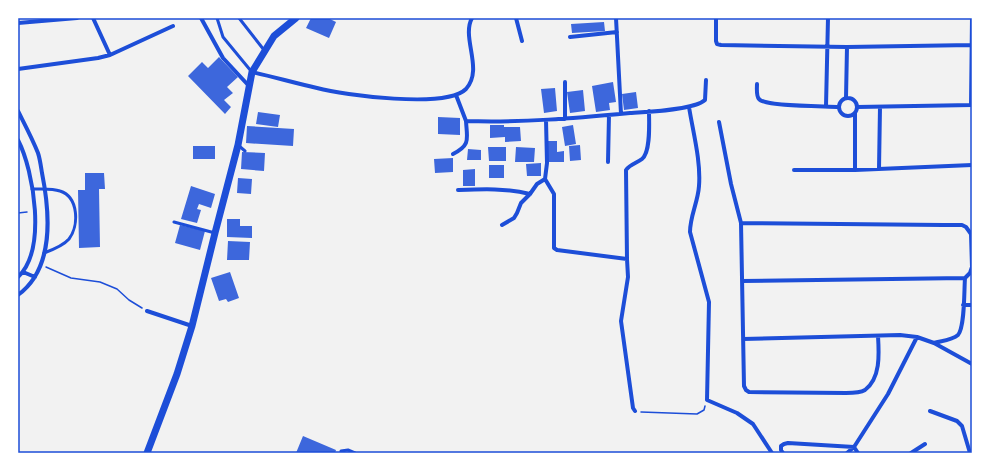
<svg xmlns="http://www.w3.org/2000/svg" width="990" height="471" font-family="'Titillium Web',sans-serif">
	<rect width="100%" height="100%" fill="#f2f2f2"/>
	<path fill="#3d67dc" d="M311 18H328L336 22 329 38 306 28Z
		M604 22 605 31 572 33 571 24Z
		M219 57 238 77 227 87 233 93 224 100 231 107 225 114 188 76 202 62 208 68Z
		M613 82 616 102 609 103 610 110 596 112 592 86Z
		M555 88 557 111 544 113 541 89Z
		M583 90 585 111 570 113 567 92Z
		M636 92 638 108 624 110 622 94Z
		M258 112 280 115 278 127 256 124Z
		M438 117 460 118V135L438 134Z
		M490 125H504V127H520L521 141 505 142V137L490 138Z
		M573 125 576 144 565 146 562 127Z
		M247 126 294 129 293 146 246 143Z
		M548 141H557V152L564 151V162H548Z
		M580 145 581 160 570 161 569 146Z
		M193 146H215V159H193Z
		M488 147H506V161H489Z
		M516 147 535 148 534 162H515Z
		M468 149 481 150V160H467Z
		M242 152 265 153 264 171 241 169Z
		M453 158V172L435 173 434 159Z
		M541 163V176H527L526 164Z
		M489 165H504V178H489Z
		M475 169V186H463V170Z
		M85 173H104L105 189H99L100 247 79 248 78 190H85Z
		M238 178 252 179 251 194 237 193Z
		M191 186 215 194 211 208 199 204 197 209 201 210 197 223 181 219Z
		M227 219H240V226H252V238L227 237Z
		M180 225 205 231 200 250 175 243Z
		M228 241 250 242 249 260H227Z
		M230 272 239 298 228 302 226 299 219 301 211 278Z
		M303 436 336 450 335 453H296Z"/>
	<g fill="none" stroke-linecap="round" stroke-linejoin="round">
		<path stroke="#1d4ed8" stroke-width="1.5" d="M18 213 27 212
			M46 267 71 278 100 282 117 289 129 300 142 308
			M641 412 697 414 704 410 705 406"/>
		<path stroke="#1d4ed8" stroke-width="3" d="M217 18 223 37 251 71
			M239 18 264 50
			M238 145 245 151
			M32 189C41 189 52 188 60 191 79 197 79 226 69 239 63 246 52 250 44 253
			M174 222 215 233
			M341 453V451L348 450 355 453"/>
		<path stroke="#1d4ed8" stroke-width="4" d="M201 18 223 58 249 86
			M516 18 522 41
			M616 18 621 114
			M716 18V41L717 44 721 45 847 47 972 45
			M18 23 77 18
			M570 37 617 32
			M110 55 173 26
			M18 69 98 58 110 55 93 18
			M252 72C274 77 295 83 317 88 344 95 446 109 466 89 484 69 461 38 472 18
			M757 84C757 88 756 96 759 99 765 107 826 106 839 107
			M456 95 466 121
			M846 98 847 47
			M839 107a9 9 0 1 1 18 0a9 9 0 1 1-18 0Z
			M971 105 972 18
			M826 106 828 18
			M689 107C693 132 701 161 699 186 698 202 690 216 690 232L709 302 707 400 737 413 753 424 772 453
			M857 107 972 105
			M18 111C25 125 32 138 38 153 40 159 41 167 42 173 50 213 55 268 18 295
			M855 113V170
			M565 119V82
			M719 122 731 184 741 223 744 386 746 390 749 392 846 393C852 393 860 393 865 390 881 378 879 353 878 336
			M18 140C34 171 47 250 18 277
			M453 154C471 145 467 139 466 121 521 123 576 118 630 113 646 112 694 110 705 100L706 80
			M608 162 609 115
			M879 169 880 107
			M794 170H855L972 165
			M545 179 554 194V248L557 250 627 259 628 277 621 321 633 408 635 411
			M458 190C483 189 506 188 530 194
			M741 223 943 225H962L966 227 971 234 972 267 970 273 965 278C964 290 965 327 958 335 952 340 941 341 934 343
			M502 225 514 218 517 213 521 203 530 194 537 184 545 179 547 163 546 120
			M627 259 626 170C630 164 637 163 642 159 651 152 649 122 649 111
			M23 272 35 277
			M742 281 965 278
			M963 305H972
			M147 311 192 326
			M743 339 900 335 917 337 934 343 972 364
			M930 411 957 421 962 426 970 453
			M783 453 781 450V446L784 444 788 443 854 447 858 453
			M847 453 854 447 888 394 917 337
			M911 453 925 444"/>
		<path stroke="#1d4ed8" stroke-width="7" d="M147 453 177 374 192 326 215 233 238 145 252 72 274 36 296 18"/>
	</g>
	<rect width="990" height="471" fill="none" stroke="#ffffff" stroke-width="38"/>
	<rect x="19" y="19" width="952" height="433" fill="none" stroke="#1d4ed8" stroke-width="1.5"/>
</svg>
